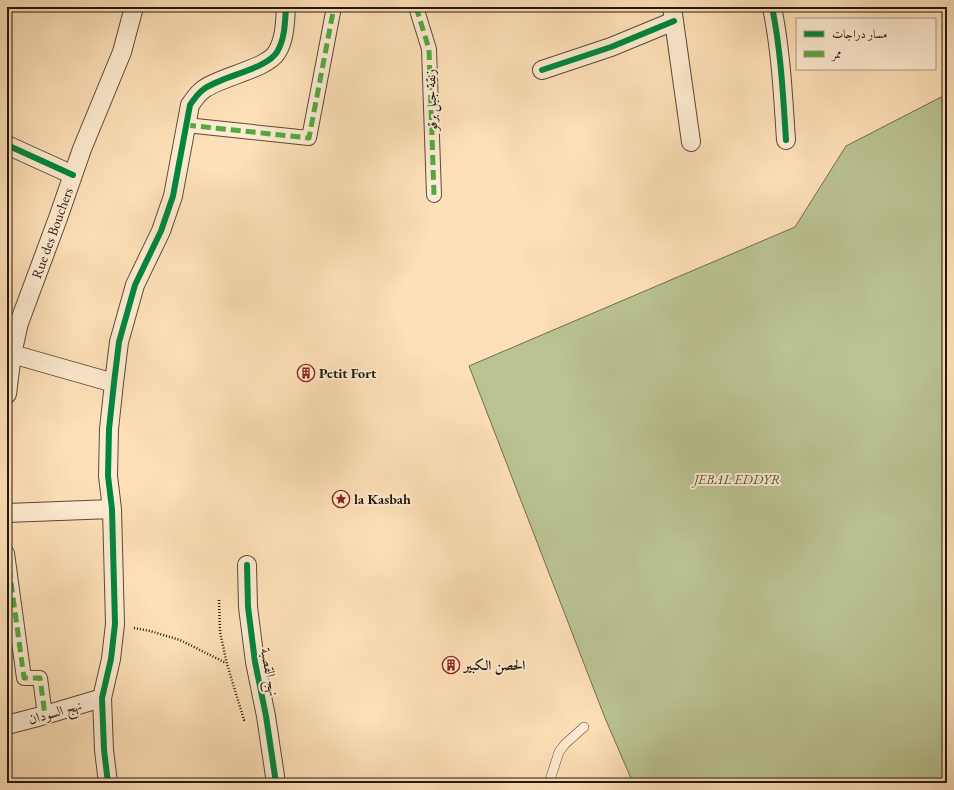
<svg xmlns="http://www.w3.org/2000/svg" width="954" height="790" font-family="'EB Garamond',Amiri,serif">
	<rect width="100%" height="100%" fill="#fee0b8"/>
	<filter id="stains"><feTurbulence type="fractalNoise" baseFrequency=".005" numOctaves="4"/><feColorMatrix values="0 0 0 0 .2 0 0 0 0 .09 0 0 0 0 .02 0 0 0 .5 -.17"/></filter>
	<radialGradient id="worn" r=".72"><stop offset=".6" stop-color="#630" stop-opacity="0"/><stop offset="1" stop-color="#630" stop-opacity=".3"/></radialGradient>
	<path fill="#bbc393" stroke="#6f6e50" d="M947 94V783H633L605 718 469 366 795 227 846 146Z"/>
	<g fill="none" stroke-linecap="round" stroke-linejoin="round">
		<defs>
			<path id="service" d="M549 783 559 752 565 744 584 727"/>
			<path id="pedestrian" d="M416 7 429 49 434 195
				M186 125 309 138 334 7
				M7 553 24 678H40L45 715"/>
			<path id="minor" d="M672 7 691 142
				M772 7C781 51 783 95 786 140
				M542 70 611 47 674 21
				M7 145 73 175
				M12 354 114 383
				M7 394 12 354 19 323 58 218 82 149 122 52 134 7
				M7 513 112 509
				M247 565 248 607 255 662 266 716 276 783
				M7 725 45 715 102 698
				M108 783 104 750 102 698 111 659 115 624 112 509 108 476 109 429 114 383 119 342 135 285 161 231 173 196 190 105C194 99 198 93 204 89 222 76 267 69 277 52 285 39 285 22 286 7"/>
		</defs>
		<use href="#service" stroke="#5a4a38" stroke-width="10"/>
		<use href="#pedestrian" stroke="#5a4a38" stroke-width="16"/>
		<use href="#minor" stroke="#5a4a38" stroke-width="20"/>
		<path stroke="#23180d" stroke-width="2.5" stroke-dasharray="1 2" stroke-linecap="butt" d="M219 600 220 632 227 664 244 720H246
			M134 628 150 631 180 640 226 663"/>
		<use href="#service" stroke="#feebd1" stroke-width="9"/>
		<use href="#pedestrian" stroke="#feebd1" stroke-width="14"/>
		<use href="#minor" stroke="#feebd1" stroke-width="18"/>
		<path stroke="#53a941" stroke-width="5" stroke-dasharray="10 5" stroke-linecap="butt" d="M416 7 429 49 434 195
			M186 125 309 138 334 7
			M7 553 24 678H40L45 715"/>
		<defs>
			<path id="cycleway" d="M772 7C781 51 783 95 786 140
				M542 70 611 47 674 21
				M7 145 73 175
				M247 565 248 607 255 662 266 716 276 783
				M108 783 104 750 102 698 111 659 115 624 112 509 108 476 109 429 114 383 119 342 135 285 161 231 173 196 190 105C194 99 198 93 204 89 222 76 267 69 277 52 285 39 285 22 286 7"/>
		</defs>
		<use href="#cycleway" stroke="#feebd1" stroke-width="8"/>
		<use href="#cycleway" stroke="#00873e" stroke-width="6"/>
	</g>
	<defs>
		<symbol id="building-ring" viewBox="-11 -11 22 22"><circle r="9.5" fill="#feebd1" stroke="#8f2418" stroke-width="1.5"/><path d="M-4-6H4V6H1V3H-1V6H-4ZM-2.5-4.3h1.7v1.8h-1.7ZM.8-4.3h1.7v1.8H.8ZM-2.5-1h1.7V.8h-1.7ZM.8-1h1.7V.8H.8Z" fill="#8f2418"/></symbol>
		<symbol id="sight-ring" viewBox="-11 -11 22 22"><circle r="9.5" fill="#feebd1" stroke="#8f2418" stroke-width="1.5"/><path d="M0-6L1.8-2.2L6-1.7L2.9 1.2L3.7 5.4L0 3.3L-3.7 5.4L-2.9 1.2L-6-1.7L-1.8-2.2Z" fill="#8f2418"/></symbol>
	</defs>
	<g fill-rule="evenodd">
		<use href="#building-ring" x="296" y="363" width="20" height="20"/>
		<use href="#sight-ring" x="331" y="489" width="20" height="20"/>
		<use href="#building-ring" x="441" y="655" width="20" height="20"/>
	</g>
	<g text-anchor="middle" stroke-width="4" stroke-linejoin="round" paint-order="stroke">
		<g font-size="14" fill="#23180d" stroke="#feebd1">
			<text transform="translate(431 100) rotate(-92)" y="5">زنقة جبل برقو</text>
			<text transform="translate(52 233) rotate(-70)" y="5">Rue des Bouchers</text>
			<text transform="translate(270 672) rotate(80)" y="5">نهج القصبة</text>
			<text transform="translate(55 712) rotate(-16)" y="5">نهج السودان</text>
		</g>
		<g font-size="14" font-weight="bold" fill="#23180d" stroke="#feebd1" text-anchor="start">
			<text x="319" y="378">Petit Fort</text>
			<text x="354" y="504">la Kasbah</text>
			<text x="464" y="670">الحصن الكبير</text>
		</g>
		<g font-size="14" font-style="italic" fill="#58543c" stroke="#feebd1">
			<text x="737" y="484">JEBAL EDDYR</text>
		</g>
	</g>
	<rect width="954" height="790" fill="none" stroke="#fee0b8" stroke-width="24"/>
	<rect x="8" y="8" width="938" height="774" fill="none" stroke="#23180d" stroke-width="2"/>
	<rect x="12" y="12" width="930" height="766" fill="none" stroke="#23180d"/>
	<rect x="796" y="18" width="140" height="52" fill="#feebd1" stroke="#a69783"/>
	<rect x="804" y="31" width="20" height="6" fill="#00873e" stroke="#a69783"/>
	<text x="832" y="38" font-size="12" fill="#23180d">مسار دراجات</text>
	<rect x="804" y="51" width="20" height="6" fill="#53a941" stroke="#a69783"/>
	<text x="832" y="58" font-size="12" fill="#23180d">ممر</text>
	<rect width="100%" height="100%" filter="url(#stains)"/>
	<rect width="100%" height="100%" fill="url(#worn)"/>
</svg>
